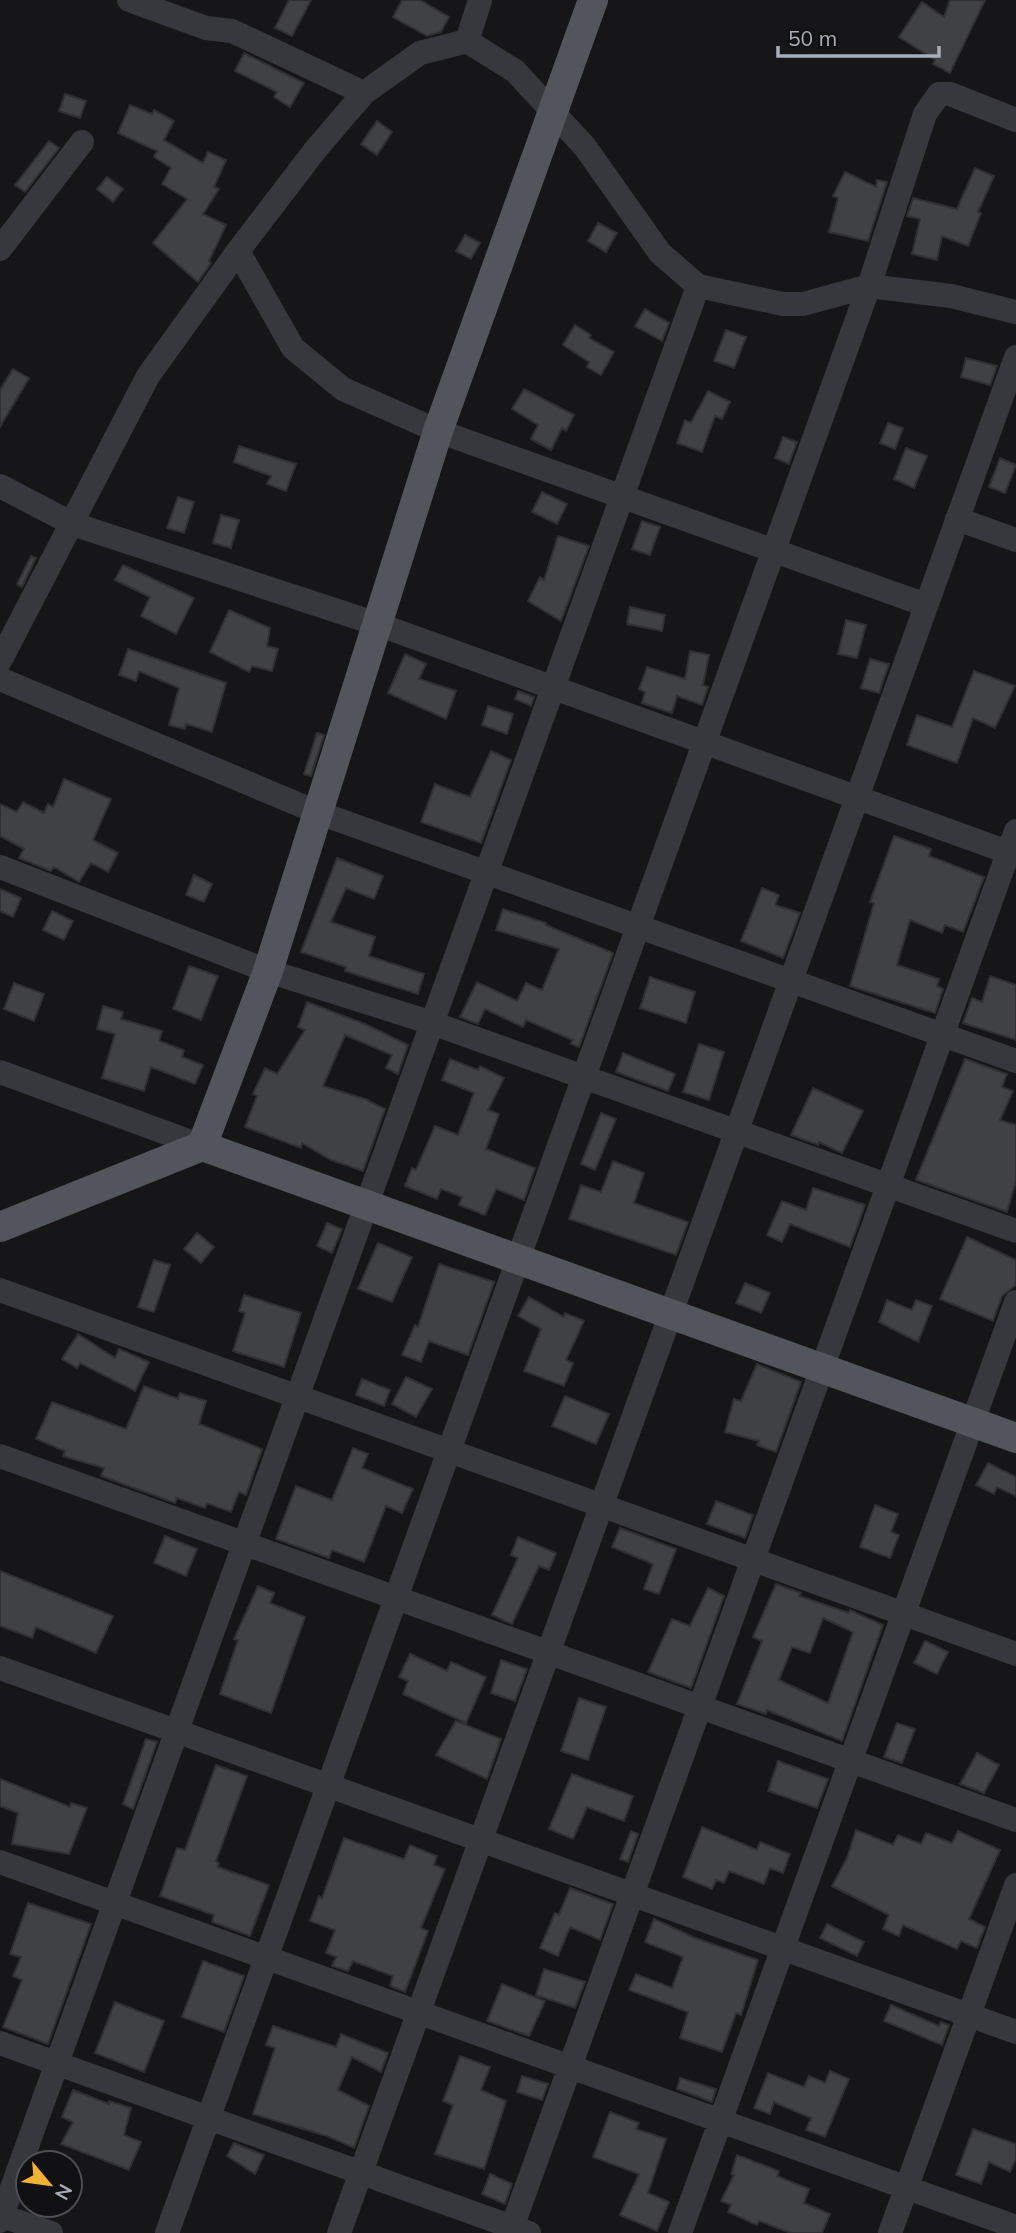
<svg xmlns="http://www.w3.org/2000/svg" width="1016" height="2233" font-family="Mulish,sans-serif">
	<rect width="100%" height="100%" fill="#161618"/>
	<path fill="#404145" stroke="#303034" stroke-width="2" fill-rule="evenodd" d="M289 0H311L292 36 275 28Z
		M402 0H420L449 17 441 32 427 36 393 17Z
		M950 0H985L950 73 933 64 935 60 899 37 922 2 944 17Z
		M244 53 304 83 290 107 274 97 277 92 235 71Z
		M65 94 86 101 80 118 59 111Z
		M130 105 152 114 154 110 174 121 164 140 203 163 208 152 226 160 214 187 219 189 203 214 226 225 209 261 211 263 198 282 153 243 187 199 162 184 171 168 154 157 157 151 118 133Z
		M377 121 392 132 377 155 361 144Z
		M49 141 59 148 25 192 15 185Z
		M975 168 994 176 978 212 981 213 968 246 942 236 937 260 912 254 920 219 907 216 913 198 957 209Z
		M845 172 876 187 877 180 887 182 868 241 829 232 838 198 833 196Z
		M107 177 123 189 113 202 97 189Z
		M598 223 617 233 606 252 588 241Z
		M465 235 480 243 471 259 456 251Z
		M645 309 669 323 662 341 635 326Z
		M575 325 591 335 589 338 614 352 601 375 587 367 589 362 563 345Z
		M726 330 746 337 734 368 714 361Z
		M966 358 997 366 990 385 961 377Z
		M13 369 29 378 0 427V390Z
		M524 389 574 415 566 431 562 428 551 450 531 439 538 425 512 409Z
		M708 391 730 402 722 419 715 416 702 452 677 443 685 420 691 423Z
		M888 423 903 428 895 449 880 443Z
		M783 437 797 442 789 464 775 458Z
		M239 446 296 464 286 491 267 484 271 476 234 462Z
		M906 448 927 456 914 488 894 479Z
		M1000 458 1016 465 1005 493 989 487Z
		M542 492 567 504 557 524 532 512Z
		M178 497 194 502 184 533 167 528Z
		M221 515 239 520 231 548 213 543Z
		M642 521 660 527 650 555 632 549Z
		M558 536 589 546 561 621 528 601 540 577 544 580Z
		M31 556 36 558 22 587 17 584Z
		M123 565 194 598 176 634 141 616 150 597 115 580Z
		M630 607 665 615 662 631 627 624Z
		M229 610 270 628 267 646 278 649 272 671 252 666 249 672 210 652Z
		M846 620 866 625 857 658 838 654Z
		M128 649 226 683 212 732 186 724 185 729 169 725 179 688 139 671 136 681 119 675Z
		M690 651 709 655 703 685 708 687 702 705 677 696 672 713 642 703 645 692 639 689 647 667 685 679Z
		M405 654 426 664 419 679 456 691 446 719 388 693Z
		M870 659 889 664 879 693 861 688Z
		M974 671 1015 686 995 728 973 718 957 763 907 745 917 715 952 727Z
		M518 691 534 697 531 706 515 699Z
		M488 706 513 714 507 734 482 725Z
		M317 733 324 735 311 776 304 774Z
		M491 751 511 760 481 843 421 822 435 784 470 797Z
		M64 779 111 799 93 840 118 853 108 872 91 863 79 882 54 867 51 871 19 858 24 849 0 836V804L17 812 23 802 44 813 48 804 53 807Z
		M894 836 931 849 929 856 984 877 963 932 945 925 942 933 910 920 897 965 939 979 937 986 943 989 935 1013 850 986 874 903 870 902Z
		M337 858 383 876 374 899 346 888 331 922 375 937 369 956 424 974 418 994 345 971 346 967 301 952Z
		M194 875 212 884 204 902 186 895Z
		M762 888 779 895 775 905 800 913 783 958 741 941Z
		M0 889 21 898 13 917 0 911Z
		M503 909 546 923V925L613 953 579 1047 571 1044 573 1040 526 1020 523 1027 485 1009 478 1024 460 1017 477 982 517 1001 526 983 542 990 559 949 496 930Z
		M52 911 73 921 64 940 43 930Z
		M189 966 218 976 201 1020 173 1009Z
		M990 976 1016 985V1040L963 1023 972 998 982 1002Z
		M650 977 695 992 686 1023 640 1008Z
		M14 983 44 994 34 1021 4 1009Z
		M307 1002 365 1024 408 1045 398 1074 386 1068 392 1055 345 1035 323 1086 365 1099 385 1109 363 1171 331 1160 302 1143 301 1148 245 1127 257 1096 253 1094 265 1068 277 1074 305 1030 298 1027Z
		M103 1006 123 1012 121 1019 162 1031 159 1041 184 1050 182 1057 203 1065 195 1084 151 1067 144 1091 102 1078 115 1034 97 1029Z
		M699 1044 724 1052 709 1100 683 1092Z
		M623 1053 675 1074 668 1091 616 1072Z
		M450 1059 478 1070 480 1066 504 1078 488 1110 499 1114 486 1149 535 1168 524 1200 496 1189 485 1215 459 1205 462 1197 441 1189 437 1199 405 1186 412 1168 416 1170 435 1126 458 1135 474 1093 442 1080Z
		M965 1059 1007 1074 1002 1087 1013 1091 1000 1120 1016 1125V1181L1007 1212 916 1180Z
		M813 1088 863 1111 842 1153 819 1142 818 1145 791 1135Z
		M601 1113 616 1119 595 1170 581 1164Z
		M613 1161 644 1173 634 1203 688 1222 676 1255 569 1219 581 1185 601 1192Z
		M813 1188 865 1205 850 1247 790 1224 782 1242 767 1235 782 1201 806 1210Z
		M327 1223 342 1229 332 1253 317 1246Z
		M197 1233 214 1247 201 1263 184 1249Z
		M967 1237 1016 1260V1285L1002 1296 993 1321 940 1299Z
		M378 1243 412 1257 392 1302 358 1289Z
		M154 1260 170 1265 154 1312 138 1307Z
		M439 1264 494 1282 468 1355 429 1341 421 1362 402 1355 415 1325 418 1327Z
		M745 1283 770 1293 761 1313 736 1303Z
		M244 1295 301 1313 284 1367 233 1351 245 1313 239 1311Z
		M529 1297 564 1317 565 1313 584 1321 566 1360 573 1363 564 1386 524 1371 541 1329 518 1316Z
		M887 1300 912 1310 916 1300 932 1306 918 1342 879 1322Z
		M78 1334 115 1358 119 1349 149 1362 135 1391 80 1363 77 1368 62 1359Z
		M757 1364 801 1382 776 1452 757 1445 759 1441 725 1432 734 1399 741 1401Z
		M406 1377 432 1389 416 1417 392 1404Z
		M362 1379 390 1390 384 1406 356 1395Z
		M144 1386 178 1399 180 1393 206 1401 199 1424 262 1449 246 1495 239 1492 231 1512 207 1503 205 1508 177 1498 175 1503 101 1476 104 1468 63 1456 65 1451 36 1439 52 1402 126 1429Z
		M565 1396 609 1414 596 1444 552 1426Z
		M353 1448 368 1454 362 1468 413 1489 402 1513 386 1506 364 1562 332 1550 329 1558 276 1539 296 1486 332 1500Z
		M988 1463 1016 1477V1496L997 1487 994 1494 976 1485Z
		M716 1501 753 1515 745 1538 707 1524Z
		M875 1505 898 1514 891 1532 899 1535 890 1558 860 1547Z
		M620 1528 676 1549 659 1594 644 1589 653 1564 612 1547Z
		M165 1536 197 1549 186 1576 154 1563Z
		M518 1537 556 1553 549 1570 539 1566 512 1624 492 1615 518 1558 511 1555Z
		M0 1571 113 1616 96 1653 36 1627 32 1638 0 1626Z
		M776 1584 801 1593 799 1596 849 1613 850 1610 883 1625 842 1741 767 1710 766 1714 737 1704 762 1641 753 1637ZM823 1618 853 1632 828 1703 779 1680 792 1647 810 1653Z
		M258 1586 274 1593 270 1603 305 1617 271 1713 220 1694 238 1640 234 1639Z
		M708 1588 724 1596 691 1688 648 1672 672 1619 690 1626Z
		M925 1641 948 1652 937 1674 914 1663Z
		M410 1654 447 1671 451 1662 486 1677 466 1723 403 1694 408 1681 399 1677Z
		M501 1660 527 1669 515 1701 491 1693Z
		M579 1698 606 1707 588 1760 561 1751Z
		M456 1721 501 1739 487 1779 436 1755Z
		M897 1723 915 1729 902 1763 884 1757Z
		M146 1739 157 1742 133 1809 123 1804Z
		M977 1753 999 1765 984 1793 960 1784Z
		M778 1761 828 1779 817 1808 768 1791Z
		M216 1765 247 1776 216 1861 219 1863 218 1867 269 1885 250 1936 212 1922 214 1915 160 1896 177 1848 185 1850Z
		M572 1774 633 1796 624 1821 587 1807 573 1839 549 1829Z
		M0 1779 70 1807 71 1803 87 1808 69 1854 12 1844 18 1813 0 1806Z
		M702 1827 757 1850 760 1842 790 1854 783 1873 770 1868 764 1884 729 1871 724 1883 716 1880 712 1889 683 1877Z
		M856 1830 893 1845 898 1835 921 1844 926 1833 952 1843 958 1831 1000 1850 969 1919 985 1927 977 1948 961 1941 957 1949 903 1925 899 1936 883 1929 889 1915 832 1886 847 1858Z
		M631 1831 638 1834 628 1862 620 1859Z
		M344 1838 404 1859 410 1845 437 1856 434 1865 445 1869 421 1928 428 1931 405 1992 390 1986 393 1976 353 1961 348 1971 332 1966 336 1957 326 1953 335 1930 310 1921 319 1896 322 1898Z
		M570 1888 613 1904 600 1940 570 1927 558 1956 540 1948 555 1913 559 1915Z
		M28 1903 91 1924 48 2044 3 2027 22 1980 13 1976 21 1957 10 1954Z
		M654 1919 693 1937 758 1960 741 2015 736 2013 722 2052 680 2038 688 2012 629 1990 636 1974 672 1988 683 1957 645 1942Z
		M827 1924 864 1942 857 1956 820 1938Z
		M203 1961 244 1976 224 2032 182 2017Z
		M544 1969 585 1982 575 2008 536 1995Z
		M502 1984 545 2001 529 2036 487 2021Z
		M115 2002 164 2021 144 2072 95 2053Z
		M891 2005 939 2026 941 2022 949 2025 942 2045 884 2021Z
		M273 2026 336 2047 341 2034 388 2053 381 2072 352 2057 338 2090 369 2106 354 2148 327 2136 253 2114 275 2048 266 2045Z
		M460 2056 490 2067 481 2090 506 2101 484 2169 435 2154 453 2105 443 2101Z
		M830 2071 849 2079 825 2137 806 2130 811 2118 774 2102 770 2114 754 2108 768 2073 804 2087 809 2076 825 2083Z
		M522 2076 548 2084 542 2100 517 2092Z
		M680 2078 716 2089 712 2102 677 2089Z
		M73 2090 109 2104V2101L131 2108 124 2135 141 2142 129 2170 61 2144 73 2122 62 2117Z
		M610 2112 639 2123 636 2129 666 2139 648 2193 669 2202 657 2231 620 2215 639 2174 593 2157Z
		M973 2129 1016 2144V2159L1010 2172 989 2162 981 2184 956 2175Z
		M234 2143 264 2155 255 2174 227 2156Z
		M737 2155 779 2171 777 2176 809 2189 804 2203 830 2214 822 2233H791L759 2221 757 2225 728 2212 731 2205 721 2201 734 2175 731 2174Z
		M490 2174 512 2184 505 2204 482 2194Z"/>
	<g fill="none" stroke-linecap="round" stroke-linejoin="round">
		<path stroke="#37383d" stroke-width="24" d="M129 0 206 28 232 31 364 93
			M467 41 480 0
			M0 249 82 142
			M238 251 293 348 343 389 438 431 926 605
			M0 486 73 524 377 624 1016 855
			M957 519 1016 540
			M0 661 148 376 238 251 316 149 364 93 420 53 467 41 515 71 585 147 660 253 698 286 783 304H803L869 286 951 296 1016 312
			M0 679 319 813 1016 1061
			M0 867 268 971 432 1023 1016 1231
			M0 1072 202 1146
			M0 1290 1016 1654
			M0 1456 1016 1820
			M0 1668 1016 2032
			M0 1862 1016 2227
			M0 2043 529 2233
			M0 2215 51 2233
			M0 2221 698 286
			M167 2233 869 286 925 114 939 94H950L1016 120
			M339 2233 1016 357
			M510 2233 1016 831
			M680 2233 1016 1302
			M890 2233 1016 1885"/>
		<path stroke="#53555c" stroke-width="30" d="M202 1146 268 971 438 431 593 0
			M0 1227 202 1146 1016 1438"/>
	</g>
	<g transform="translate(49 2184) rotate(119)"><circle r="33" fill="#111113" stroke="#4d4f55" stroke-width="2"/>
	<path d="M0-5L12 26L0 18L-12 26Z" fill="#f2b134"/>
	<text y="-10" font-size="19" font-weight="bold" text-anchor="middle" fill="#a8adb8">N</text>
	</g>
	<path d="M778 46v10h161v-10" fill="none" stroke="#a8adb8" stroke-width="3.5"/>
	<text x="788" y="46" font-size="21" fill="#a8adb8" stroke="#111113" stroke-width="5" paint-order="stroke">50 m</text>
</svg>
